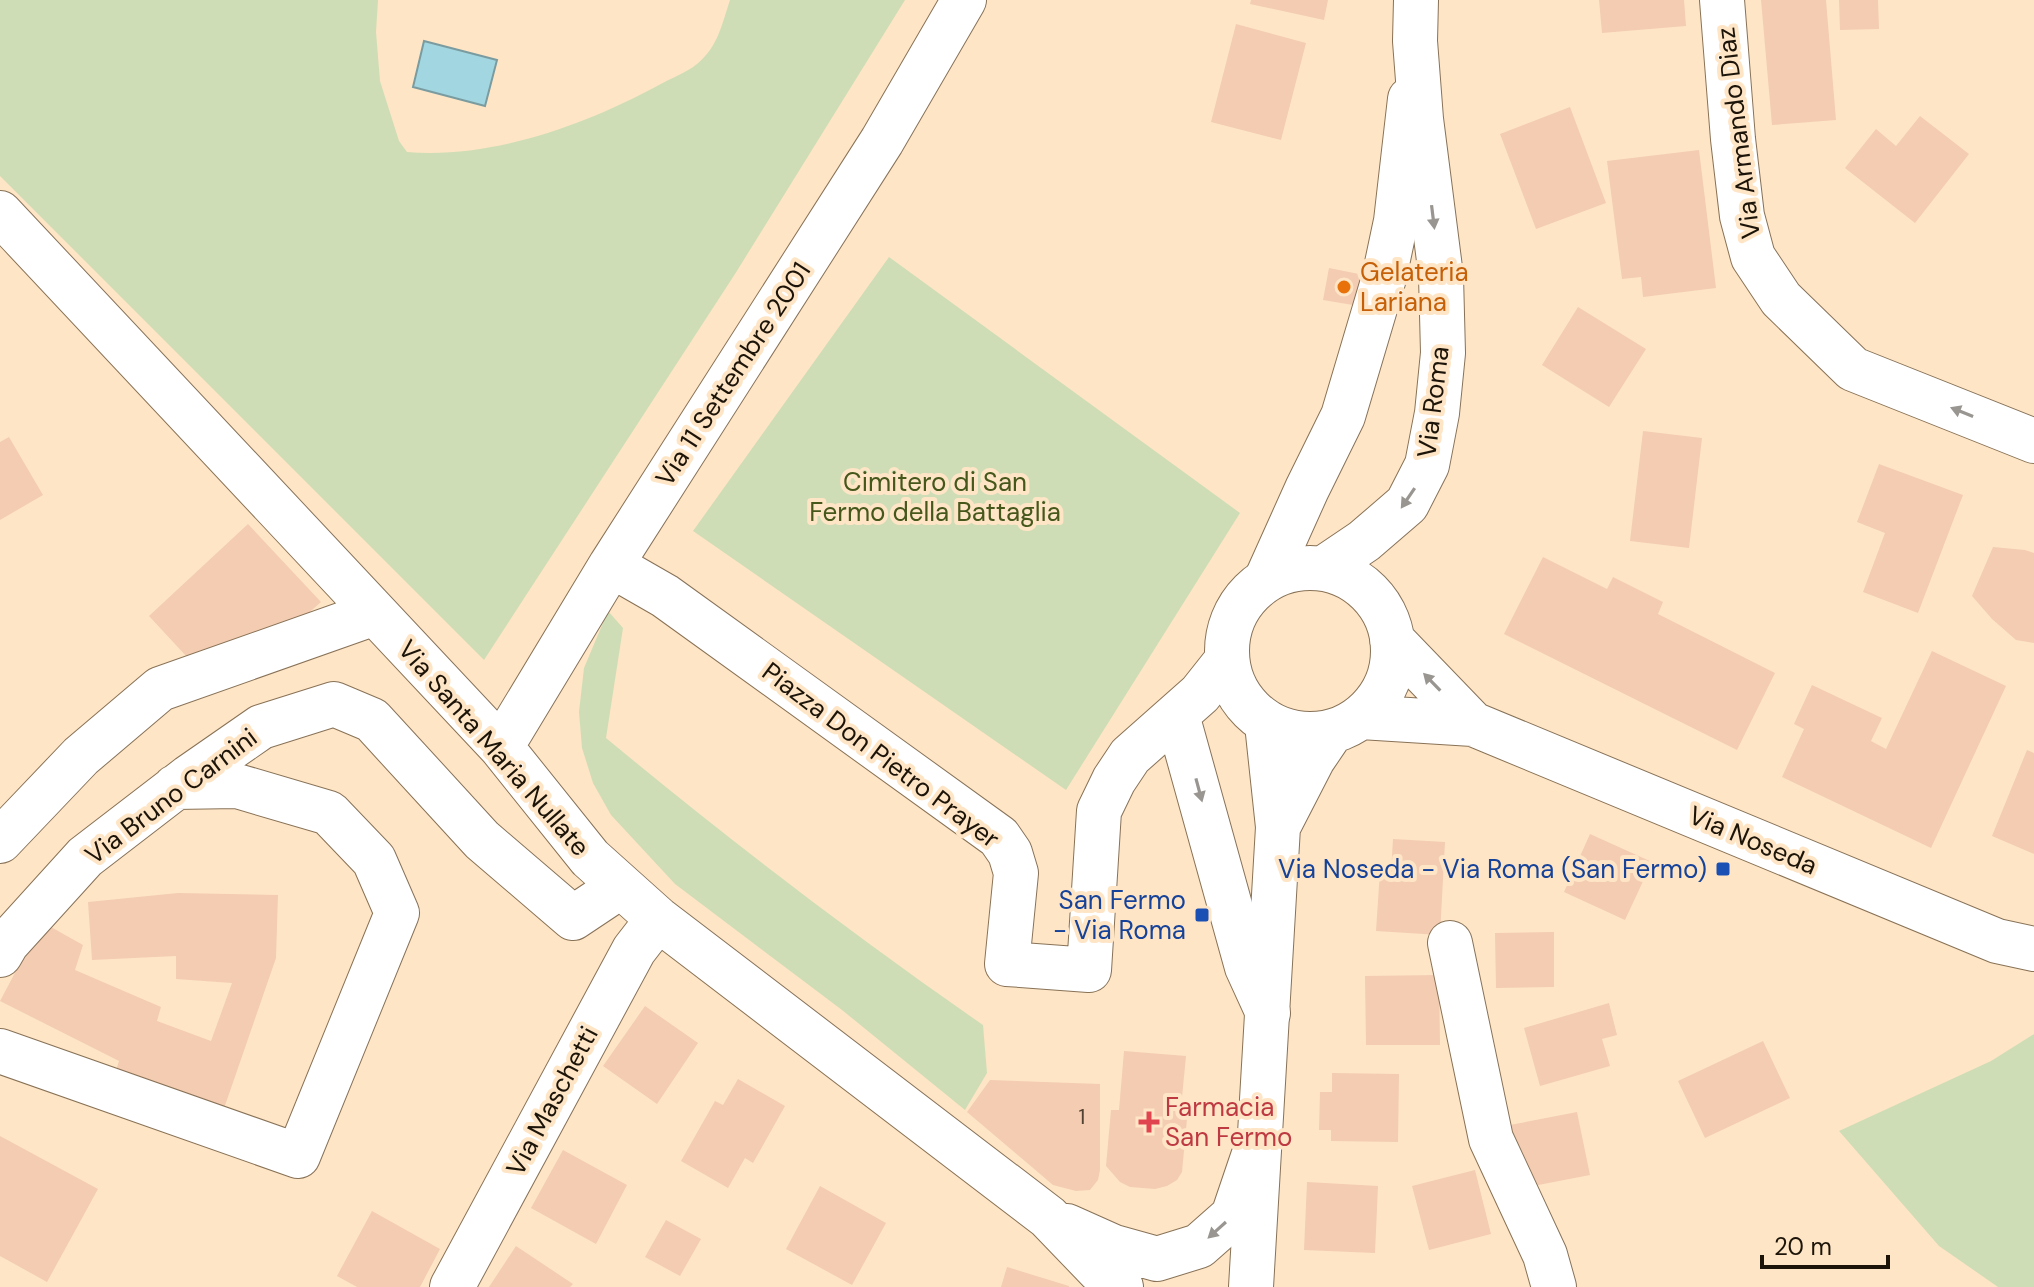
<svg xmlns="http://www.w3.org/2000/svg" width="2034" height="1287" font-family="'DM Sans',sans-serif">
	<rect width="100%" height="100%" fill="#fee5c6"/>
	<path fill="#cfddb6" d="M0 0H378L376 32 380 81 399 141 407 152C492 159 585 125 659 85 671 78 686 73 697 64 718 47 722 24 730 0H905L735 274 484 660 0 176Z
		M889 257 1240 513 1066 790 693 531Z
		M608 611 623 628 606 738C728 839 853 935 983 1025L987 1073 965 1110 842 1010 675 884 611 815 593 783 582 748 579 712 584 668Z
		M2034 1034V1287H1998L1939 1246 1839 1131 1991 1061Z"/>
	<path fill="#a2d6e0" stroke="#7a9ca0" stroke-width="2" d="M424 41 497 60 485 106 413 87Z"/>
	<path fill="#f3ccb2" d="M1251 0H1328L1324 20 1250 4Z
		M1599 0H1684L1686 26 1602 33Z
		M1761 0H1826L1836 120 1772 125Z
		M1839 0H1878L1879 29 1840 30Z
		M1236 24 1306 43 1281 140 1211 122Z
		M1570 107 1606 203 1536 229 1500 134Z
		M1920 116 1969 154 1915 223 1845 168 1876 129 1896 146Z
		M1699 150 1716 288 1643 297 1641 277 1622 279 1607 161Z
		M1329 268 1364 275 1359 306 1323 300Z
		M1578 307 1646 349 1609 407 1542 365Z
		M1643 431 1702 438 1689 548 1630 541Z
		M9 437 43 495 0 520V442Z
		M1879 464 1963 495 1918 613 1863 592 1885 533 1857 522Z
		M248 524 321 602 295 625 187 657 149 616Z
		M1993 547 2025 550 2034 553V643L2016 640 1992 619 1972 596Z
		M1543 557 1607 589 1613 577 1663 602 1658 614 1775 673 1737 750 1504 634Z
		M1932 651 2006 686 1931 848 1782 777 1804 729 1794 724 1812 685 1882 718 1871 741 1886 749Z
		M2027 750 2034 753V854L1992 836Z
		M1590 834 1652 862 1625 920 1564 892Z
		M1393 839 1445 842 1440 935 1376 931 1380 871 1391 872Z
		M178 893 278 895 276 958 219 1123 109 1093 119 1061 0 1001 42 922 83 945 75 970 161 1007 157 1021 211 1041 232 983 176 979V956L92 960 88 902Z
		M1554 932V987L1496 988 1495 933Z
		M1439 975 1440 1045H1366L1365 976Z
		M1609 1003 1617 1035 1602 1039 1610 1066 1540 1086 1524 1028Z
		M645 1006 698 1043 657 1104 603 1066Z
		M1763 1041 1790 1098 1705 1138 1678 1081Z
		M1124 1051 1186 1056 1180 1118 1187 1119 1182 1172 1177 1180 1167 1186 1155 1189 1130 1187 1120 1182 1106 1166 1111 1110H1119Z
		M1332 1073 1399 1074 1398 1142 1331 1141V1130H1319L1320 1092H1332Z
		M738 1079 785 1106 753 1163 745 1158 728 1188 681 1161 715 1101 723 1105Z
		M990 1080 1100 1084V1170L1098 1180 1090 1190 1076 1191 1053 1185 967 1112Z
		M1577 1112 1590 1175 1523 1188 1510 1125Z
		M0 1136 98 1189 47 1282 0 1256Z
		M563 1150 627 1185 596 1244 531 1208Z
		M1475 1170 1491 1234 1429 1250 1412 1186Z
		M1307 1182 1378 1186 1375 1253 1304 1250Z
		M820 1186 886 1223 852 1285 786 1249Z
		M372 1211 440 1249 420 1287H357L337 1276Z
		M666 1220 701 1239 680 1276 645 1257Z
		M516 1246 573 1284 570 1287H489Z
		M1007 1267 1069 1286V1287H1001Z"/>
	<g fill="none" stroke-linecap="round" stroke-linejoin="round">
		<defs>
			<path id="minor" d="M0 213 501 747 590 858 658 919 1048 1217 1099 1270 1121 1287
				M611 565 665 596 999 837 1010 853 1016 873 1007 964 1089 970 1099 811 1114 780 1130 756 1200 694 1227 660
				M1267 578 1307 489 1343 416 1384 278 1396 221 1410 99
				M1177 715 1247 967 1268 1013
				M501 747 611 565 882 141 964 0
				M0 841 81 756 160 689 375 613
				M1450 943 1491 1139 1545 1255 1554 1287
				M0 955 7 943 85 857 189 777 261 727 334 704 372 720 482 840 573 918 621 886
				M0 1051 298 1156 397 913 374 860 329 813 237 786 175 787
				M1067 1226 1114 1247 1157 1259 1199 1246 1233 1216 1253 1157
				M452 1287 634 950 658 919"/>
			<path id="major" d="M1722 0 1733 139 1742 216 1753 257 1781 299 1853 369 2034 441
				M1227 651a83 83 0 1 1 166 0a83 83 0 1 1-166 0Z
				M1324 568 1364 541 1407 504 1427 465 1437 413 1443 353 1441 276 1421 119 1415 41 1416 0
				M1392 640 1473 724
				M1361 717 1473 724 1997 941 2034 949
				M1278 827 1313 759 1332 731
				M1251 1287 1278 827 1267 724"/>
		</defs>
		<use href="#minor" stroke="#887257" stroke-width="46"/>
		<use href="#major" stroke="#887257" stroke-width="46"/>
		<use href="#minor" stroke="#fff" stroke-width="44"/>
		<use href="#major" stroke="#fff" stroke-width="44"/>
	</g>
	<defs><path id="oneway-solid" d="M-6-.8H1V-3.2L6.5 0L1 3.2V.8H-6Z" transform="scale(2)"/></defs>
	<g fill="#999590">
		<use href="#oneway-solid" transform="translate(1433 217) rotate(83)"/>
		<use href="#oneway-solid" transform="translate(1962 412) rotate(-158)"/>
		<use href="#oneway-solid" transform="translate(1408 498) rotate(124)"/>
		<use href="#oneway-solid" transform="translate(1432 682) rotate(-134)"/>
		<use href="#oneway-solid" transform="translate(1199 790) rotate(75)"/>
		<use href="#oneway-solid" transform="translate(1217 1230) rotate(138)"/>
	</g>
	<circle fill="#e8710a" stroke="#fee5c6" stroke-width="3" cx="1344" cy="287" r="8"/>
	<g fill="#1a4fb4" stroke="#fee5c6" stroke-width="3">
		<rect x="1715" y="861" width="16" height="16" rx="4"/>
		<rect x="1194" y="907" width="16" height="16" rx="4"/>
	</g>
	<path fill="#e0444e" stroke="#fee5c6" stroke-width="3" d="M1145 1110h8v8h8v8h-8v8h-8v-8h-8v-8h8z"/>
	<g text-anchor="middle" stroke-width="8" stroke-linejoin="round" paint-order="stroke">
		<g font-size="22" fill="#524233">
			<text x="1082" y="1124">1</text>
		</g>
		<g font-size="26" fill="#1d1409" stroke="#fee5c6">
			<text transform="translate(1738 133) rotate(-97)" y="9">Via Armando Diaz</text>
			<text transform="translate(733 374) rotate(-57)" y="9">Via 11 Settembre 2001</text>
			<text transform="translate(1433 402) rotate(-83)" y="9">Via Roma</text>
			<text transform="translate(494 748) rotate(49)" y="9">Via Santa Maria Nullate</text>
			<text transform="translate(881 755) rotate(37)" y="9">Piazza Don Pietro Prayer</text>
			<text transform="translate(171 796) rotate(-37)" y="9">Via Bruno Carnini</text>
			<text transform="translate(1753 840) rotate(23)" y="9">Via Noseda</text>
			<text transform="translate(552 1101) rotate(-62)" y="9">Via Maschetti</text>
		</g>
		<g font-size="26" fill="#c56008" stroke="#fee5c6" text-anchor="start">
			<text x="1360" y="281">Gelateria<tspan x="1360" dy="30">Lariana</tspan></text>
		</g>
		<g font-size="26" fill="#46571c" stroke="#fee5c6">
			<text x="935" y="491">Cimitero di San<tspan x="935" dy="30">Fermo della Battaglia</tspan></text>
		</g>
		<g font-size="26" fill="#164399" stroke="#fee5c6" text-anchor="end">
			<text x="1707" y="878">Via Noseda - Via Roma (San Fermo)</text>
			<text x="1186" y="909">San Fermo<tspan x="1186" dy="30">- Via Roma</tspan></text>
		</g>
		<g font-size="26" fill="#be3a42" stroke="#fee5c6" text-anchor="start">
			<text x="1165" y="1116">Farmacia<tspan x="1165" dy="30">San Fermo</tspan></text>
		</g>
	</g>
	<path d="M1762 1255v12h126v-12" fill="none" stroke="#1d1409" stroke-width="4"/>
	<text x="1774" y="1255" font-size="24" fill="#1d1409" stroke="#fee5c6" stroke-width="6" paint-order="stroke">20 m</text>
</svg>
